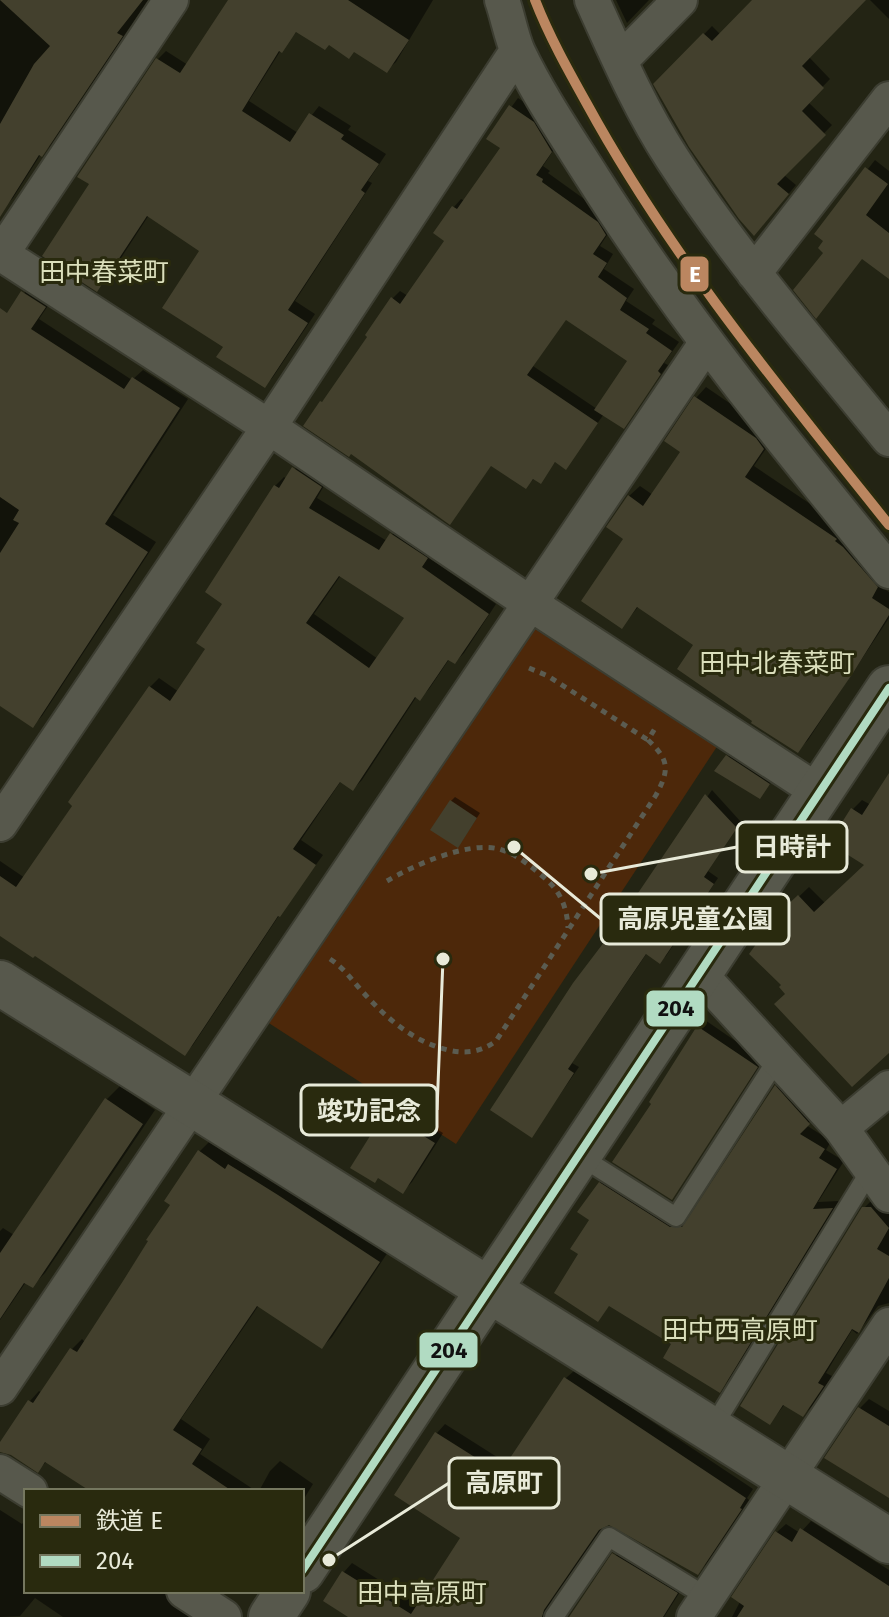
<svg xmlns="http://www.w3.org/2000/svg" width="889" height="1617" font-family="'Fira Sans','Noto Sans JP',sans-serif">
	<rect width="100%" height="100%" fill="#232414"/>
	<path fill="#4d280a" d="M527 624 718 745 456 1144 261 1018Z"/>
	<path fill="#0007" fill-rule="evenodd" d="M0 0H148L50 146 41 154 13 198 4 207 0 204Z
		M229 0H433L396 62 387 70 355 50 298 30 281 50 249 101 298 133 319 106 351 126 348 130 386 154 368 181 372 183 295 301 315 314 273 377 265 386 225 346 202 250 149 215 106 281 97 290 92 183 158 59 166 51 188 65Z
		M616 0H649L627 23Z
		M755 0H864L809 57 830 79 808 102 832 125 784 175 796 185 762 226 656 84 712 26 721 35Z
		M870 0H889V19Z
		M518 98 541 114 559 142 543 166 550 171 548 173 605 214 613 226 600 246 613 254 604 269 634 289 626 301 655 320 652 324 679 342 664 363 668 365 623 427 604 414 566 467 556 461 540 481 535 478 526 486 492 464 450 523 322 402 330 395 392 299 400 291 408 296 447 240 436 233 454 207 461 199 465 201 502 147 489 138ZM567 318 630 360 597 409 533 366Z
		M875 160 889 171V277L863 257 826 253V241L817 234Z
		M32 283 54 297 39 319 132 380 143 370 188 399 113 515 156 542 42 716 33 725 0 704V325Z
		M706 387 766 428 774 437 754 466 846 528 888 576 881 587 889 592V618L808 740 798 750 696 645 639 606 622 626 629 496 640 486 653 495 683 451 696 398Z
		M303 459 329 477 317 498 387 541 400 525 435 549 429 558 496 604 464 653 455 662 450 658 429 689 420 698 417 696 362 780 353 789 341 781 301 840 323 855 280 914 193 1045 184 1054 0 932V861L25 878 150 687 159 678 179 692 207 648 225 603 208 592 275 486 284 477 287 479ZM341 575 407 618 378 659 314 614Z
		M737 747 778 774 759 797 728 757Z
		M889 776V1050L788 993 767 927 809 887 825 903 867 865 853 809 862 800 871 805Z
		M712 790 741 822 708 871 718 878 666 956 660 961 647 953 572 1063 579 1067 532 1135 612 934Z
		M455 797 480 813 462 841 451 801Z
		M705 1020 763 1060 672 1198 651 1102Z
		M784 1079 817 1115 806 1125 831 1141 826 1150 844 1161 818 1202 839 1201 727 1382 719 1390 674 1344 610 1304 598 1319 581 1254 600 1183 608 1176 678 1220H689L776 1087Z
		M120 1086 155 1110 45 1273 32 1286 26 1282 0 1320V1231L3 1228 14 1235 107 1099Z
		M396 1104 443 1133 412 1182 403 1191 379 1176 386 1113Z
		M209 1142 236 1160 239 1156 388 1252 332 1337 322 1347 259 1305 181 1419 210 1439 200 1454 256 1491H93L47 1461 38 1470 12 1453 0 1450V1446L30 1401 39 1391 42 1393 72 1349 82 1339 85 1342 173 1204 199 1152Z
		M873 1199 889 1204V1303L878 1306 857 1334 852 1330 826 1373 832 1376 812 1406 803 1415 785 1404 770 1423 863 1209Z
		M575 1370 753 1489 747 1498 749 1500 706 1564 698 1572 616 1525H605L552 1600 551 1612 555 1617H352L326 1600 344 1572 352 1563 419 1605 463 1538 397 1494 437 1433 445 1424 508 1464 566 1378Z
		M869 1399 889 1411V1496L860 1408Z
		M280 1461 313 1484 302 1502V1491H259L270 1471Z
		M0 1510 22 1524 26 1520V1591H176L203 1617H63L35 1598 20 1616 0 1617Z
		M811 1521 889 1570V1617H732L777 1532 786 1524 800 1533Z
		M623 1546 685 1584 664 1617H571Z"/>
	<path fill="#43402d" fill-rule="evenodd" d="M0 0H143L117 33 123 36 42 157 39 155 0 217V124L34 64 50 46Z
		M228 0H348L409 40 387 73 354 52 349 59 329 45 325 50 296 32 282 53 279 51 242 111 290 142 309 113 344 135 341 139 379 164 361 190 365 193 288 310 308 323 265 388 216 357 223 347 162 308 199 251 147 216 97 292 42 256 89 184 77 177 156 58 180 73Z
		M752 0H866L802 66 824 88 802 111 826 135 777 184 789 194 754 236 739 219 689 147 653 84 703 33 712 41Z
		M509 105 534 122 552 152 536 175 543 179 542 182 598 222 606 235 593 254 607 263 598 277 627 298 620 310 649 329 646 333 672 351 658 371 661 374 624 429 594 410 627 361 566 320 527 375 598 423 566 470 555 462 541 484 533 479 526 489 491 466 450 525 351 454 349 457 303 426 320 401 322 402 367 337 365 335 391 297 400 304 444 241 433 233 452 206 457 209 500 148 486 139Z
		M865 167 888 184 866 215 889 233V279L862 259 816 319 793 290 823 253 818 248 823 241 814 234Z
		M21 291 46 307 31 329 124 389 132 377 180 408 105 524 148 552 33 728 0 706V553L19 523 13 520 19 510 0 497V308L7 313Z
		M694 396 756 438 764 449 745 477 837 539 835 541 843 547 878 587 872 598 889 609V615L853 673 798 753 751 723 752 721 677 669 693 645 637 607 622 629 581 601 623 539 606 527 628 495 643 506 680 452 664 441Z
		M292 467 322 487 309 508 379 550 390 533 428 558 422 567 489 614 455 664 448 660 420 701 415 697 353 791 340 782 293 849 316 865 280 917 278 916 185 1056 35 956 33 958 0 936V876L16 887 72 806 68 802 149 686 170 701 205 649 196 643 222 604 205 592 274 485 279 488ZM339 576 404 618 369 668 306 623Z
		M726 755 770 784 760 799 714 771Z
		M889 773V1053L852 1087 774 1004 785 994 779 987 781 985 749 954 767 929 764 927 798 895 814 912 864 865 829 843 851 808 862 815Z
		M705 794 737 828 704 877 714 884 660 964 646 954 631 976 568 1069 574 1073 532 1138 490 1110 573 983 611 933Z
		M450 800 477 818 458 848 430 830Z
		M697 1026 758 1067 672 1200 612 1162 651 1104 649 1102Z
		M775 1085 810 1124 800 1134 825 1149 819 1158 837 1169 813 1209 833 1208 720 1393 663 1358 671 1344 609 1306 598 1322 554 1293 578 1254 570 1249 589 1220 577 1212 599 1182 670 1227H682Z
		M105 1098 143 1124 33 1288 24 1283 0 1319V1253Z
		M385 1112 435 1143 403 1194 378 1178 375 1183 350 1168Z
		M198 1150 225 1169 228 1164 278 1195 380 1262 322 1349 257 1306 173 1430 202 1449 192 1464 232 1491H90L45 1462 38 1473 11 1455 0 1452V1442L28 1400 33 1403 70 1348 77 1352 123 1281 148 1241 146 1240 170 1205 164 1201Z
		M862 1207H871L889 1228 877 1249 889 1256V1278L859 1333 852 1329 818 1383 824 1386 803 1417 783 1405 770 1425 740 1406Z
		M564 1377 746 1498 740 1508 742 1509 698 1575 609 1525 599 1530 544 1610 542 1617H348L323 1601 342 1571 411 1614 460 1538 394 1495 435 1432 500 1473Z
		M858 1407 889 1426V1498L824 1458Z
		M800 1528 889 1586V1617H737L744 1606 731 1597 775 1531 792 1542Z
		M612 1553 678 1593 663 1617H569Z"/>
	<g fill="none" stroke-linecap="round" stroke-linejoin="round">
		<defs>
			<path id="lane" d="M578 1155 676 1217 778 1058
				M711 1430 870 1171
				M554 1617 609 1537 707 1597"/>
			<path id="street" d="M502 0C508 17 511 36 518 52 539 96 567 137 593 178 681 317 785 444 889 571
				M592 0C616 53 640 109 672 158 736 257 815 348 889 439
				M620 61 680 0
				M0 253 269 427 531 604 819 792
				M0 256 171 0
				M754 273 889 99
				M0 824 269 427 517 51
				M699 973 841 1128 889 1195
				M841 1128 889 1088
				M0 1388 707 342
				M0 1472 30 1491
				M184 1591 224 1617
				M694 1617 889 1325"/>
			<path id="secondary" d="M0 983 889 1541
				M302 1571 889 688
				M271 1617 288 1591"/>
		</defs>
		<use href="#lane" stroke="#3c3d31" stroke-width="22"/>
		<use href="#street" stroke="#3c3d31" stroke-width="38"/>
		<use href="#secondary" stroke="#3c3d31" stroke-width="48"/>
		<path stroke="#5b5c51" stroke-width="5" stroke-dasharray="6 6" stroke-linecap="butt" d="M529 668 548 676 648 740
			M387 881C414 865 468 841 499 849 516 854 528 864 541 875 559 889 567 905 568 928
			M330 959C344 968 351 979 361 990 385 1017 413 1042 448 1050 466 1054 481 1052 496 1041L656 795C670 769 669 760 648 740L657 725"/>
		<use href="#lane" stroke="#57584c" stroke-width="18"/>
		<use href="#street" stroke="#57584c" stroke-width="34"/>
		<use href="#secondary" stroke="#57584c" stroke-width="44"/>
		<defs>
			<path id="bus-1" d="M302 1571 889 688"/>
		</defs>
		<use href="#bus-1" stroke="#292a0e" stroke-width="14"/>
		<use href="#bus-1" stroke="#b1dbc2" stroke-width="8"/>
		<defs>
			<path id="rail-1" d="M535 0C549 36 568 70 587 104 670 256 781 390 889 525"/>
		</defs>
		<use href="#rail-1" stroke="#292a0e" stroke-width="16"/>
		<use href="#rail-1" stroke="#bb8660" stroke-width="10"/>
	</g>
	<g text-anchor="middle" stroke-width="6" stroke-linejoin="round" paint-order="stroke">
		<g font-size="26" fill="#dbdfbc" stroke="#292a0e">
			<text x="104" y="281">田中春菜町</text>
			<text x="777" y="672">田中北春菜町</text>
			<text x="740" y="1339">田中西高原町</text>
			<text x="422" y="1602">田中高原町</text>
		</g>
	</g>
	<path fill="none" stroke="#e8ead9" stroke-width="3" d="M591 874L737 847M514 847L601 919M443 959L437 1110M329 1560L449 1483"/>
	<g fill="#e8ead9" stroke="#292a0e" stroke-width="3">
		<circle cx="591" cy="874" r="8"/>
		<circle cx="514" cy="847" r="8"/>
		<circle cx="443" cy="959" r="8"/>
		<circle cx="329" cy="1560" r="8"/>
	</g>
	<g fill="#292a0e" stroke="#e8ead9" stroke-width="3">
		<rect x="737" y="822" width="110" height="50" rx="8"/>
		<rect x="601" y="894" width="188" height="50" rx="8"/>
		<rect x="301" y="1085" width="136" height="50" rx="8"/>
		<rect x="449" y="1458" width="110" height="50" rx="8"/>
	</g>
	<g font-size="26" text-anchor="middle" font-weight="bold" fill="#e8ead9">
		<text x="792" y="856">日時計</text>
		<text x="695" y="928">高原児童公園</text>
		<text x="369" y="1120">竣功記念</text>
		<text x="504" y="1492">高原町</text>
	</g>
	<g stroke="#292a0e" stroke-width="3">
		<rect x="679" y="255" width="31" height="38" rx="8" fill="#bb8660"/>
		<rect x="645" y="989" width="61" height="39" rx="8" fill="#b1dbc2"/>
		<rect x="418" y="1331" width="61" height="38" rx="8" fill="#b1dbc2"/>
	</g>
	<g font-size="22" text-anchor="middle" font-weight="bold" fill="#fff">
		<text x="695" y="282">E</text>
	</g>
	<g font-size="22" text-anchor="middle" font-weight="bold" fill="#111">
		<text x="676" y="1016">204</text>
		<text x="449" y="1358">204</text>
	</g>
	<rect x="24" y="1489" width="280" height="104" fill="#292a0e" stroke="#75775f" stroke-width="2"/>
	<rect x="40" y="1515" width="40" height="12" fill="#bb8660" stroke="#75775f" stroke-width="2"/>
	<text x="96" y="1529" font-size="24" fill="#e8ead9">鉄道 E</text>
	<rect x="40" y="1555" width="40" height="12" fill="#b1dbc2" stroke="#75775f" stroke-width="2"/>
	<text x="96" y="1569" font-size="24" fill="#e8ead9">204</text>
</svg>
